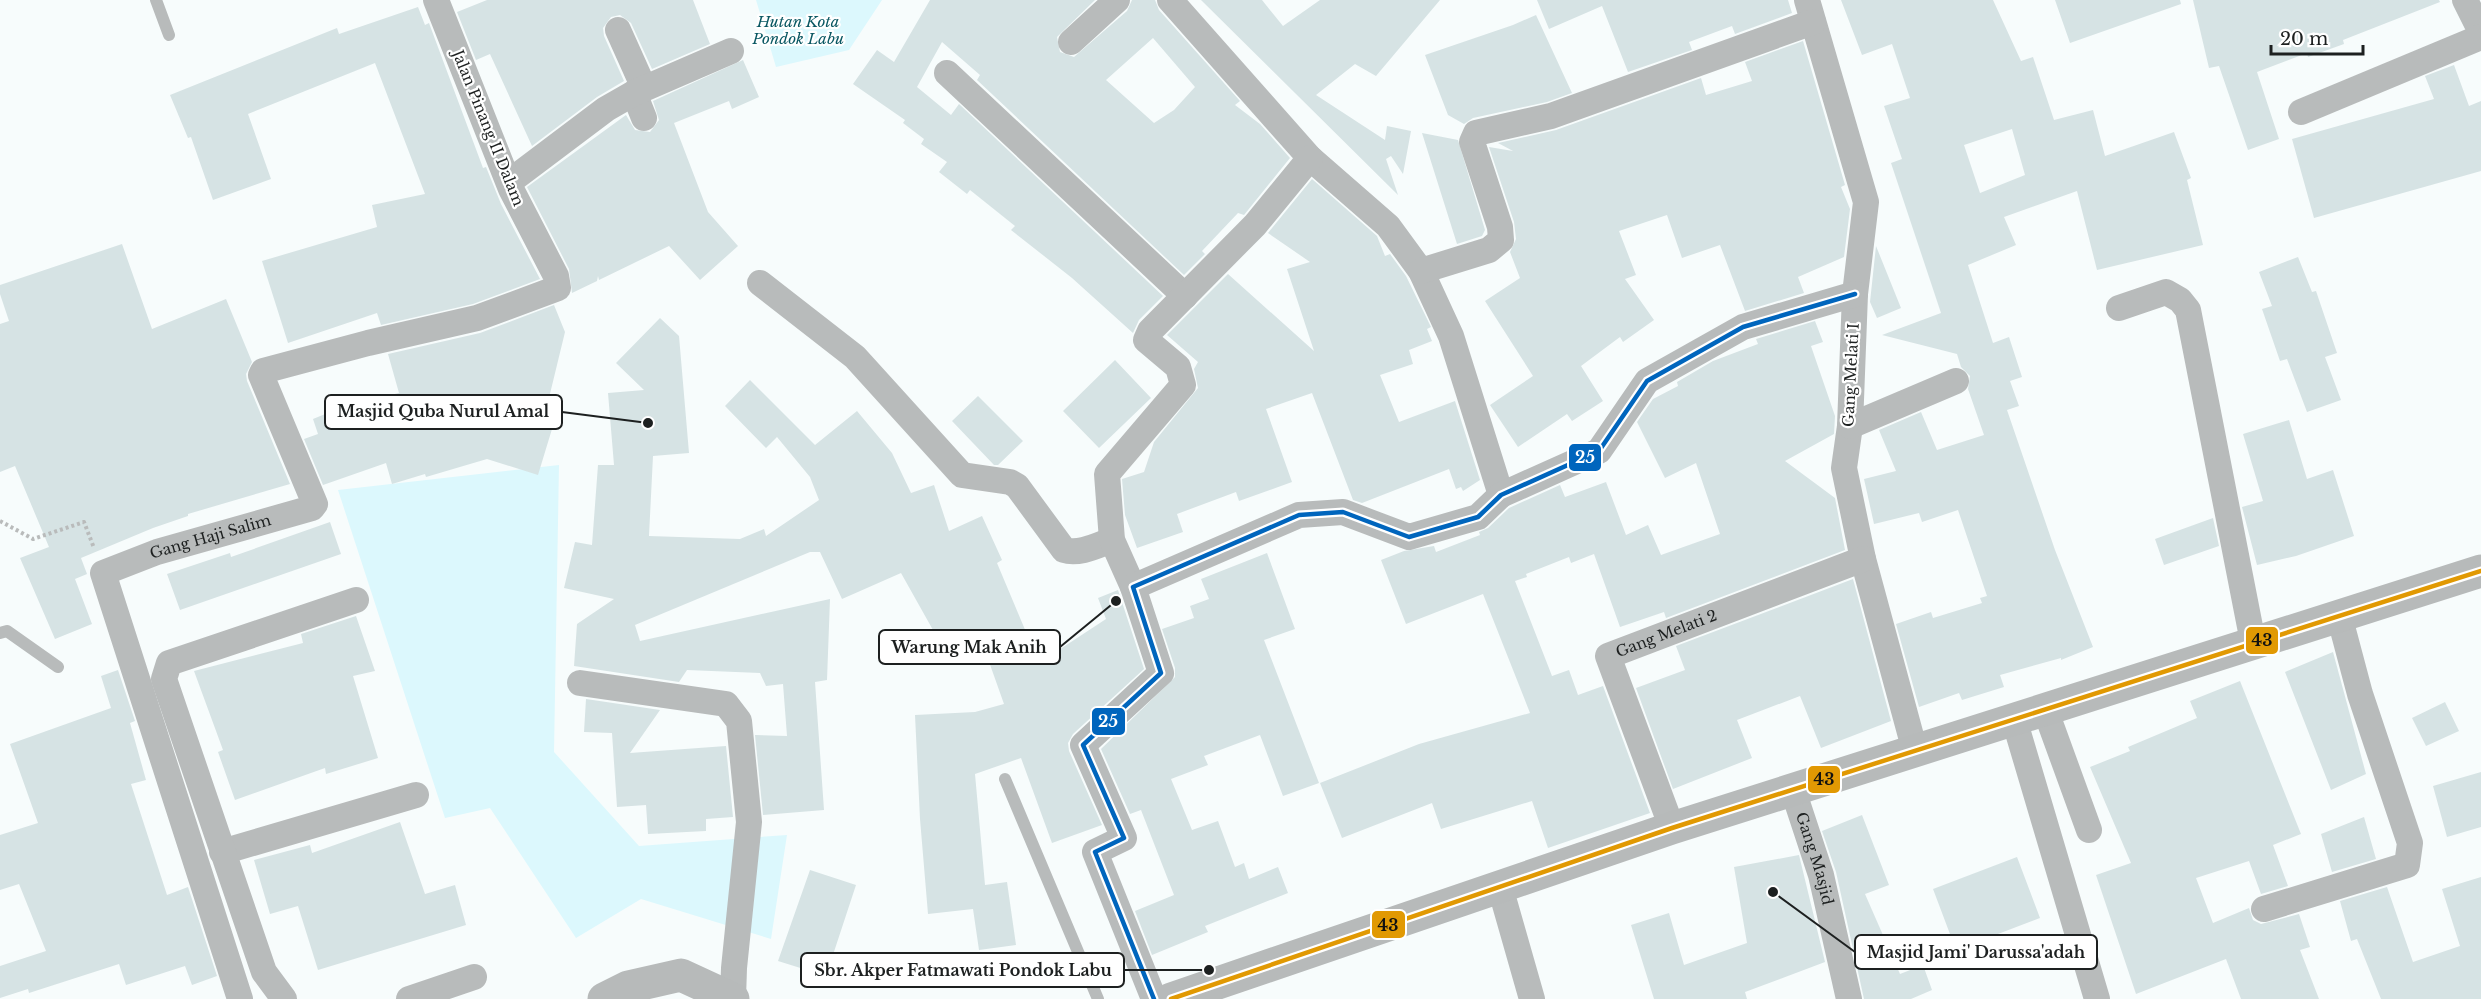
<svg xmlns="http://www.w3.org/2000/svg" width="2481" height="999" font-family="'Libre Baskerville',serif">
	<rect width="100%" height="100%" fill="#f7fcfc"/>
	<path fill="#dcf8fd" d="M756 0H882L849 50 776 67Z
		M559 465 554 752 639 846 787 835 771 939 641 899 576 938 490 808 445 818 338 490Z"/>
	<path fill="#d6e3e4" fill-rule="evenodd" d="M487 0H693L710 44 652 69 631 23 620 15 611 17 603 28 604 36 624 81 597 97 532 146 490 54 476 60 457 12Z
		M930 0H1095L1057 37 1060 52 1074 57 1127 11 1132 0H1155L1159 10 1240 101 1235 105 1260 124 1290 158 1244 215 1238 213 1202 251 1205 254 1184 275 977 80 980 75 942 42 917 87 951 115 959 104 1163 296 1139 320 1133 333 1072 278 1011 230 1015 226 970 190 967 194 939 172 947 162 921 144 924 139 903 123 905 120 853 84 877 50 894 62ZM1153 38 1195 87 1174 110 1154 123 1106 80Z
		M1201 0H1262L1283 26 1320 0H1440L1376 76 1355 64 1316 95 1385 140 1387 126 1411 131 1403 174 1391 156 1386 159 1398 195Z
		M1537 0H1788L1792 13 1735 34 1732 26 1689 42 1692 50 1628 72 1602 6 1549 29Z
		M1841 0H1993L2021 61 2033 57 2054 120 2093 110 2105 156 2174 132 2191 178 2187 180 2203 245 2097 270 2077 191 2004 217 2016 245 1968 265 1993 343 2009 337 2022 377 2010 381 2019 406 2007 410 2055 550 2093 647 2061 660V658L2000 675 2004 687 1962 700 1959 693 1919 707 1896 624 1931 612 1933 618 1982 603 1980 598 1987 596 1958 510 1922 522 1919 513 1874 524 1864 479 1896 471 1879 430 1921 412 1937 450 1984 435 1968 389 1970 376 1961 367 1957 354 1882 335 1941 313 1891 163 1902 159 1884 106 1910 98 1892 44 1862 55ZM2012 129 2025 175 1980 193 1964 145Z
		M2055 0H2180L2181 4 2070 43Z
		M2193 0H2439L2440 2 2343 40 2344 44 2308 57 2307 53 2257 72 2279 139 2248 150 2219 66 2209 68Z
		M418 7 425 25 429 23 483 168 486 167 501 204 540 279 473 304 381 325 377 313 288 343 262 261 377 227 372 205 425 194 375 63 248 114 271 179 213 200 191 137 188 138 170 95 337 28 339 34Z
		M1536 15 1572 93 1547 102 1473 118 1464 124 1448 115 1425 55 1513 25Z
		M1803 41 1845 185 1841 187 1850 209 1844 257 1798 277 1804 293 1745 311 1720 245 1682 258 1667 215 1619 231 1636 275 1625 279 1654 320 1623 342 1620 337 1581 366 1603 401 1572 421 1567 414 1518 447 1490 405 1533 376 1485 301 1520 278 1510 252 1516 239 1514 222 1489 147 1513 151 1498 143 1556 130 1701 78 1706 95 1752 81 1745 62Z
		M743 60 759 97 732 109 729 101 674 123 708 212 738 246 700 280 669 246 599 280 598 276 597 281 572 293 569 269 527 187 626 115 635 130 650 132 659 120 653 101Z
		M2454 65 2469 106 2481 101V171L2314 218 2292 139 2434 99 2425 76Z
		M1422 133 1458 140 1485 230 1482 236 1457 244Z
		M1312 179 1377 236 1385 256 1390 254 1406 276 1431 327 1427 329 1432 341 1409 350 1413 364 1380 375 1399 422 1455 401 1480 480 1463 491 1461 487 1456 489 1449 469 1362 503 1353 500 1312 393 1266 409 1292 482 1239 501 1236 492 1177 514 1183 532 1137 548 1125 515 1122 479 1144 472 1154 442 1198 388 1194 369 1198 362 1167 335 1228 274 1314 351 1287 269 1310 262 1268 233Z
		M122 244 152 329 226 299 252 362 246 374 247 381 290 484 188 514V516L153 528 81 558 87 574 75 579 92 624 55 639 20 558 49 547 15 466 0 472V324L9 321 0 294V285Z
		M1876 246 1901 308 1877 318 1870 302Z
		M2298 257 2312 292 2316 291 2337 353 2325 357 2341 400 2307 412 2287 359 2280 361 2262 309 2272 306 2259 272Z
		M554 305 565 332 548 402 559 406 538 475 487 459 426 477 425 474 392 484 386 463 323 485 304 439 318 434 313 419 347 405 399 393 388 354 480 333Z
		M660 318 679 336 689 453 653 456 649 536 740 539 764 529 766 536 819 500 810 477 777 437 766 448 725 406 750 380 815 445 857 411 892 453 911 493 934 485 949 531 982 516 1002 560 997 563 1039 663 1106 619 1098 598 1118 590 1144 669 1073 734 1068 743 1069 751 1102 825 1052 843 1021 758 975 774 985 885 1007 882 1016 945 979 950 973 909 928 914 920 819 915 715 975 712 1004 704 982 642 947 655 901 573 842 599 820 552H810L635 625 640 641 830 599 827 680 815 682 824 810 763 815 755 735 787 736 783 684 766 686 760 673 687 670 679 682 574 666 577 624 614 599 564 588 575 542 592 545 598 465H614L608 393 644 390 616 363Z
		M1815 321 1823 342 1811 346 1835 416 1834 434 1785 461 1835 498 1845 550 1666 618 1664 612 1620 627 1594 554 1571 563 1569 557 1526 574 1527 577 1515 581 1552 676 1569 670 1578 695 1603 686 1650 813 1548 848 1532 801 1441 829 1432 803 1342 838 1320 783 1419 744 1530 713 1483 594 1406 624 1381 560 1404 551 1434 546 1436 552 1480 535 1479 532 1488 528 1509 508 1560 485 1565 497 1606 482 1626 535 1648 525 1661 555 1720 534 1696 463 1665 478 1637 422 1653 399 1678 386 1677 382 1713 361 1758 344 1756 339Z
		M1115 360 1151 398 1099 448 1063 411Z
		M978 396 1023 441 998 465H994L952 421Z
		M2289 420 2307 479 2333 470 2354 536 2296 556 2257 565 2242 507 2263 501 2243 434Z
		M2213 518 2219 546 2164 565 2155 539Z
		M330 522 341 554 180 610 167 574 230 553 231 557Z
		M1267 553 1295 629 1264 640 1319 783 1283 796 1260 735 1204 756 1208 765 1171 779 1192 830 1218 821 1235 867 1244 863 1249 879 1278 867 1288 893 1205 926 1208 932 1152 955 1135 911 1174 895 1141 810 1130 814 1101 749 1175 677V668L1162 629 1194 618 1190 606 1209 599 1201 579Z
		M1853 579 1891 721 1821 748 1800 696 1737 720 1752 758 1673 789 1636 688 1685 670 1676 646Z
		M356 616 375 671 353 676 378 758 326 774 325 768 235 800 218 752 223 750 194 671 303 643 301 634Z
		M2333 652 2366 774 2331 790 2285 672Z
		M118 670 135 721 130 723 146 780 131 784 167 895 188 887 217 976 192 985 185 966 126 985 119 964 29 993 28 989 0 998V966L46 951 19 884 0 890V835L38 823 10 744 111 708 101 676Z
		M2240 681 2301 834 2273 845 2288 886 2261 894 2249 861 2196 878 2213 923 2249 908 2253 920 2261 924 2299 914 2310 947 2300 950 2319 999H2241L2226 959 2136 994 2096 875 2131 863 2090 767 2130 751 2128 747 2197 718 2190 701Z
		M586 699 660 710 630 753 726 746 733 817 706 819V831L648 834 646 805 617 807 612 733 584 732Z
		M2445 702 2459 731 2426 746 2412 718Z
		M2481 772V827L2447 837 2433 786Z
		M1862 815 1889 885 1865 894 1900 974 1923 965 1932 990 1911 999H1864L1836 872 1822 831Z
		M2364 817 2376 859 2332 872 2321 834Z
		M400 822 425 894 455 885 466 925 318 970 298 906 270 914 254 860 310 845 312 853Z
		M1799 855 1825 962 1745 992 1747 999H1654L1631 925 1669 913 1684 965 1747 943 1734 867Z
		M2017 857 2040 918 1956 950 1933 889Z
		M810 870 856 885 826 976 778 961Z
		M2481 877V999H2381L2357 939 2351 941 2340 901 2387 887 2413 962 2460 946 2442 889Z"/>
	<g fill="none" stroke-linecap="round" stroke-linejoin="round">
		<path stroke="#b9bbbb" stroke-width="4" stroke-dasharray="3 3" stroke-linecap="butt" d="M0 521 33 539 84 522 94 548"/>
		<path stroke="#b8bbbb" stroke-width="12" d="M156 0 169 35
			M0 633 7 631 58 667
			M1005 779 1098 999"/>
		<g stroke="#b8bbbb" stroke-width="26">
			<path d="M1170 0 1310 158 1388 226 1421 271 1451 336 1501 495"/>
			<path d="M1807 0 1866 202 1855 294 1850 426 1844 468 1863 559 1915 751"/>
			<path d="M2465 0 2481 32"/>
			<path d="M618 30 644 88"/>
			<path d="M1071 42 1117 0"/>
			<path d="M947 73 1185 296"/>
			<path d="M634 93 644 118"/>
			<path d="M2301 112 2481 37"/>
			<path d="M509 182 606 109 634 93 731 51"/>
			<path d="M1421 271 1489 250 1501 240 1500 227 1472 142 1476 133 1551 116 1813 22"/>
			<path d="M760 283 855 357 962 475 1010 482 1017 486 1064 550C1079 555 1098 545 1112 540"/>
			<path d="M2119 308 2166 292 2180 300 2188 310 2253 642"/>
			<path d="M1850 426 1956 381"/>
			<path d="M1133 587 1112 540 1107 474 1183 385 1178 367 1146 340 1150 331 1255 225 1310 158"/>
			<path d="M580 683 726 704 739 721 749 822 734 968 733 999"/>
			<path d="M2045 709 2089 830"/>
			<path d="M2014 719 2097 999"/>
			<path id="s1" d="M1793 790 1821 875 1849 999"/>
			<path id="s2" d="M1672 828 1608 656 1863 559"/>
			<path d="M222 852 416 795"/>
			<path d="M1500 887 1532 999"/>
			<path d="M2264 909 2407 865 2410 843 2360 694 2339 615"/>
			<path id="s3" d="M240 999 103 573 157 552 312 508 315 504 261 375 263 371 368 343 477 318 558 288 556 276 511 189 436 0"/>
			<path d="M284 999 264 972 164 679 169 663 356 600"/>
			<path d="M409 999 474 977"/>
			<path d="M1154 999 1095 852 1124 838 1083 745 1161 673 1133 587 1299 515 1343 512 1409 537 1478 517 1501 495 1599 451 1647 381 1743 327 1855 294"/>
		</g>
		<path stroke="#b7baba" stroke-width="33" d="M604 999 628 987 681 975 733 999
			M1171 999 1672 828 2481 571"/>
		<defs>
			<path id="bus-1" d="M1154 999 1095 852 1124 838 1083 745 1161 673 1133 587 1299 515 1343 512 1409 537 1478 517 1501 495 1599 451 1647 381 1743 327 1855 294"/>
			<path id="bus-2" d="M1171 999 1672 828 2481 571"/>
		</defs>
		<use href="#bus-1" stroke="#fff" stroke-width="9"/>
		<use href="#bus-2" stroke="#fff" stroke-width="9"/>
		<use href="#bus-1" stroke="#0065bd" stroke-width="4.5"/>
		<use href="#bus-2" stroke="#e19903" stroke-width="4.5"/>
	</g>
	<g text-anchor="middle" stroke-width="4.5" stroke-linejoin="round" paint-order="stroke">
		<g font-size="15" font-style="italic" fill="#095762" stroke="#fff">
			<text x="798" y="27">Hutan Kota<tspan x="798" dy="17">Pondok Labu</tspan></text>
		</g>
		<g font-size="15" fill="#1d2020" stroke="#fff">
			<text transform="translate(488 128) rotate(68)" y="5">Jalan Pinang II Dalam</text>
			<text transform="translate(1851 375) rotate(-87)" y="5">Gang Melati I</text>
			<text dy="5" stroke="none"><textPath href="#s3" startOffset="561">Gang Haji Salim</textPath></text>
			<text dy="5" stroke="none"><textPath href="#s2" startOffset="246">Gang Melati 2</textPath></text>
			<text dy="5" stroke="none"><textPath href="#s1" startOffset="72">Gang Masjid</textPath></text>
		</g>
	</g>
	<path fill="none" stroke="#1d2020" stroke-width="2" d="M648 423L562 412M1116 601L1060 647M1773 892L1855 952M1209 970L1124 970"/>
	<g fill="#1d2020" stroke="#fff" stroke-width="2">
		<circle cx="648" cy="423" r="6"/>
		<circle cx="1116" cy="601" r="6"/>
		<circle cx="1773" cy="892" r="6"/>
		<circle cx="1209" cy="970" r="6"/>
	</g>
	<g fill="#fff" stroke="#1d2020" stroke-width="2">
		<rect x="325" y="395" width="237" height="34" rx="6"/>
		<rect x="879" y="630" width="181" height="34" rx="6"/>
		<rect x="1855" y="935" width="242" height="34" rx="6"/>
		<rect x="801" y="953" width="323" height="34" rx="6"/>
	</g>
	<g font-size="16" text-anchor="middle" font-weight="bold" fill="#1d2020">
		<text x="443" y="417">Masjid Quba Nurul Amal</text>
		<text x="969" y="653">Warung Mak Anih</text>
		<text x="1976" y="958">Masjid Jami' Darussa'adah</text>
		<text x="963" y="976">Sbr. Akper Fatmawati Pondok Labu</text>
	</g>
	<g stroke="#fff" stroke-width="2">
		<rect x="1568" y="443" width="34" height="29" rx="6" fill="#0065bd"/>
		<rect x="2245" y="626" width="34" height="29" rx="6" fill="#e19903"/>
		<rect x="1091" y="707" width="35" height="29" rx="6" fill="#0065bd"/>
		<rect x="1807" y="765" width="34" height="29" rx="6" fill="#e19903"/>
		<rect x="1371" y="910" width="35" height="29" rx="6" fill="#e19903"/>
	</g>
	<g font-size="16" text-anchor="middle" font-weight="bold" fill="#fff">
		<text x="1585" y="463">25</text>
		<text x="1108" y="727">25</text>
	</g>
	<g font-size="16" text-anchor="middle" font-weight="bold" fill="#111">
		<text x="2262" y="646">43</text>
		<text x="1824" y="785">43</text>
		<text x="1388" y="931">43</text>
	</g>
	<path d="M2271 45v9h92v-9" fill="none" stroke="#1d2020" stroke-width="3"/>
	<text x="2280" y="45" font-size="18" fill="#1d2020" stroke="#ffffff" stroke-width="4.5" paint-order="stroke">20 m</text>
</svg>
